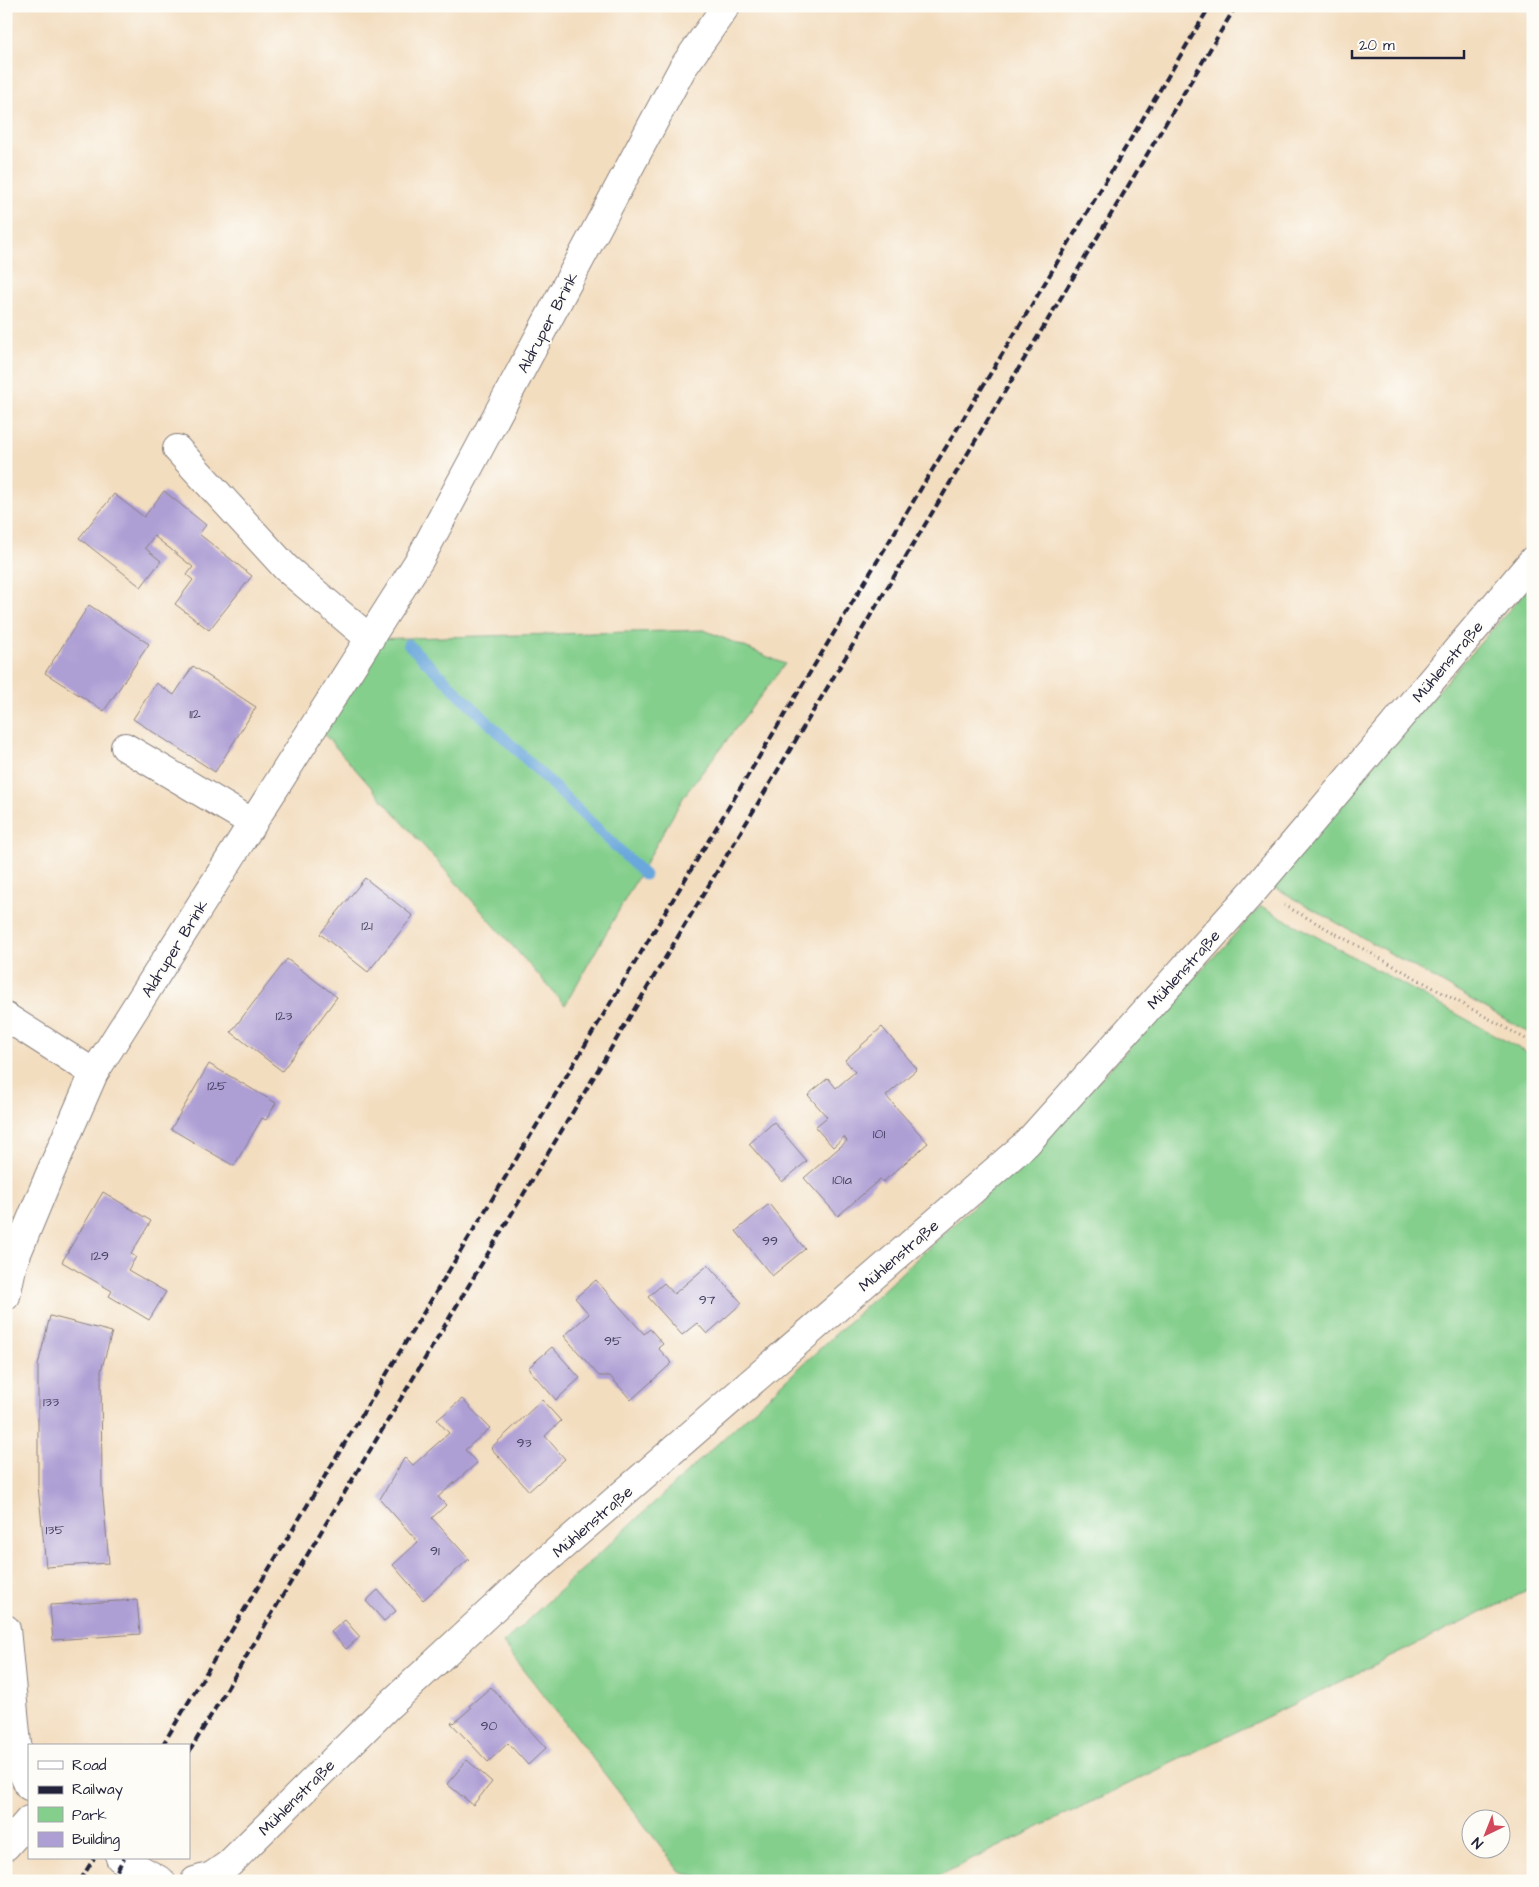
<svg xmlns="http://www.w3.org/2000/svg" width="1539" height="1887" font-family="'Architects Daughter',sans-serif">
	<rect width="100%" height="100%" fill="#fdfcf7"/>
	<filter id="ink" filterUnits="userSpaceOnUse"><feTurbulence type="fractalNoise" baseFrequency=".02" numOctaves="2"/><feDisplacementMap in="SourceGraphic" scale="10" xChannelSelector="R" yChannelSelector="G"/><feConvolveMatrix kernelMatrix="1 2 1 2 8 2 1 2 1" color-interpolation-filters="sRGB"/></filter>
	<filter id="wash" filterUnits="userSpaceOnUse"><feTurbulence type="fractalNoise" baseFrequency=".0096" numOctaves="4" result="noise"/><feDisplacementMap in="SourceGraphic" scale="20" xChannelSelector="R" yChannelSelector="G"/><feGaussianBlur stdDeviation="1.12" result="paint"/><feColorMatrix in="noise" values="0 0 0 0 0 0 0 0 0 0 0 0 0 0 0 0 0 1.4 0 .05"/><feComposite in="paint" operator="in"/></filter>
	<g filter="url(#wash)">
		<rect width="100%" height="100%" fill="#f3ddbf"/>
		<path fill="#84cf8c" stroke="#537864" d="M1533 583V1035L1269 884Z
			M704 630 785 664 684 796 565 1005 316 725 370 639Z
			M1261 906 1533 1056V1588L928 1881H708L680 1871 503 1643 1036 1148Z"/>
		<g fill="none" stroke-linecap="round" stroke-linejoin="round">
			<path stroke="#6aa7dc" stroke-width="11" d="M408 644 645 875"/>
		</g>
		<g id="blocks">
			<path fill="#ad9ed4" d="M164 491 206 525 199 534 252 576 209 630 175 604 193 580 187 575 193 567 154 536 145 548 161 561 141 587 79 538 114 494 144 517Z
				M89 605 149 644 104 711 45 673Z
				M193 666 256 707 215 772 133 719 156 683 174 695Z
				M365 878 413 916 368 972 320 934Z
				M287 959 337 997 282 1071 231 1032Z
				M882 1027 917 1069 886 1096 928 1143 883 1182 880 1179 838 1216 804 1178 847 1141 844 1137 833 1147 815 1127 827 1117 808 1095 828 1078 836 1088 855 1072 845 1060Z
				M209 1064 276 1103 266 1120 262 1118 234 1166 171 1129Z
				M774 1122 807 1161 782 1182 749 1144Z
				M103 1192 151 1221 131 1254 136 1257 128 1270 166 1292 149 1320 109 1296 112 1291 62 1262Z
				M769 1204 805 1249 772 1276 736 1231Z
				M708 1265 742 1303 707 1334 697 1323 682 1335 648 1297 664 1283 674 1294Z
				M596 1280 644 1334 650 1329 663 1344 658 1348 672 1363 631 1400 610 1376H599L564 1336 589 1314 575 1298Z
				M50 1316 112 1332 101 1371 102 1487 109 1563 46 1567 38 1485V1365Z
				M552 1347 580 1378 556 1400 528 1368Z
				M462 1399 490 1428 465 1450 477 1463 438 1497 446 1505 432 1518 469 1559 423 1600 393 1565 418 1542 380 1499 405 1457 413 1465 449 1433 437 1420Z
				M542 1400 561 1421 545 1436 565 1459 529 1491 491 1448Z
				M378 1590 396 1611 384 1621 366 1601Z
				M137 1600 140 1634 53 1640 50 1605Z
				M345 1620 360 1637 346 1649 331 1632Z
				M491 1687 546 1748 528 1765 508 1743 488 1762 451 1723 453 1722 454 1723 471 1708 469 1706Z
				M467 1760 492 1782 473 1805 447 1784Z"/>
		</g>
	</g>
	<g filter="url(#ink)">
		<use href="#blocks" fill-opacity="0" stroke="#8a807d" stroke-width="1"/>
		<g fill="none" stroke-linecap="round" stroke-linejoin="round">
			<defs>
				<path id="street" d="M177 449 286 568 370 639
					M125 747 253 823
					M6 1017 94 1073
					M6 1296 13 1263 49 1176 94 1073 420 559 682 69 726 6
					M6 1629 19 1765 29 1786
					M6 1846 29 1820
					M120 1858 161 1881
					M195 1881 212 1876 229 1864 386 1708 535 1570 1027 1143 1255 889 1533 560"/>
			</defs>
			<use href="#street" stroke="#8a807d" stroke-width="30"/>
			<path stroke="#8a807d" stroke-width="3" stroke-dasharray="1 4" stroke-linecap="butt" d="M1284 905 1533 1043"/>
			<use href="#street" stroke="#fff" stroke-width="28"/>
			<path stroke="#22223b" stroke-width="4" stroke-dasharray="8 4" stroke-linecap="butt" d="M162 1746 1024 318 1210 6
				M189 1752 1236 6
				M80 1881 94 1858
				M111 1881 124 1858"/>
		</g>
	</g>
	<g text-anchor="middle" stroke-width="4" stroke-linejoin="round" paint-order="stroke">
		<g font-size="14" fill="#454161">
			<text x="195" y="718">112</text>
			<text x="367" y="930">121</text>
			<text x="284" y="1020">123</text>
			<text x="217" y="1090">125</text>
			<text x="879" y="1138">101</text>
			<text x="842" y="1184">101a</text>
			<text x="770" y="1245">99</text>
			<text x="100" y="1260">129</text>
			<text x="707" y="1304">97</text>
			<text x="613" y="1345">95</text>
			<text x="51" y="1406">133</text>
			<text x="524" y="1447">93</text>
			<text x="55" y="1534">135</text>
			<text x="435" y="1555">91</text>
			<text x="489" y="1730">90</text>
		</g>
		<g font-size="16" fill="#22223b" stroke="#fdfcf7">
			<text transform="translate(547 322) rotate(-62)" y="6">Aldruper Brink</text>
			<text transform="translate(1447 661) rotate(-50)" y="6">Mühlenstraße</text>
			<text transform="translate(174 948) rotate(-58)" y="6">Aldruper Brink</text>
			<text transform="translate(1183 969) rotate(-48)" y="6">Mühlenstraße</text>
			<text transform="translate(898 1255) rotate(-41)" y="6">Mühlenstraße</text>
			<text transform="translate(592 1521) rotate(-41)" y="6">Mühlenstraße</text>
			<text transform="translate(296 1797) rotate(-45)" y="6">Mühlenstraße</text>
		</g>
	</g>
	<rect width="1539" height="1887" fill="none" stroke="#fdfcf7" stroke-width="25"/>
	<rect x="28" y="1744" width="162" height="115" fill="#fdfcf7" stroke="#a5a5ac"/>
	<rect x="38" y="1761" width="25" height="8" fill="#ffffff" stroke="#a5a5ac"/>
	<text x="72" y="1770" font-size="15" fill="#22223b">Road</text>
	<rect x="38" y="1786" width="25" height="8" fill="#22223b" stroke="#a5a5ac"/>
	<text x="72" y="1794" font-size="15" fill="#22223b">Railway</text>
	<rect x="38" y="1807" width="25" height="15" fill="#84cf8c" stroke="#a5a5ac"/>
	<text x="72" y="1820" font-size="15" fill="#22223b">Park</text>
	<rect x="38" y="1832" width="25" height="15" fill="#ad9ed4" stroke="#a5a5ac"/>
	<text x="72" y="1844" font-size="15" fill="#22223b">Building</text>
	<g transform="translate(1486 1834) rotate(223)"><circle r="24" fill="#fdfcf7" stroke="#a5a5ac"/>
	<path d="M0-4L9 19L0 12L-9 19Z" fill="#d1495b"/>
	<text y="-8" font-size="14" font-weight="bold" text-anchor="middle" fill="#22223b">N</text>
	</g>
	<path d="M1352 50v8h112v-8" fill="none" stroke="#22223b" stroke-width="2.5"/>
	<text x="1359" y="50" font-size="15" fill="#22223b" stroke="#fdfcf7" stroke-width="4" paint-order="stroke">20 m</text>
</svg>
